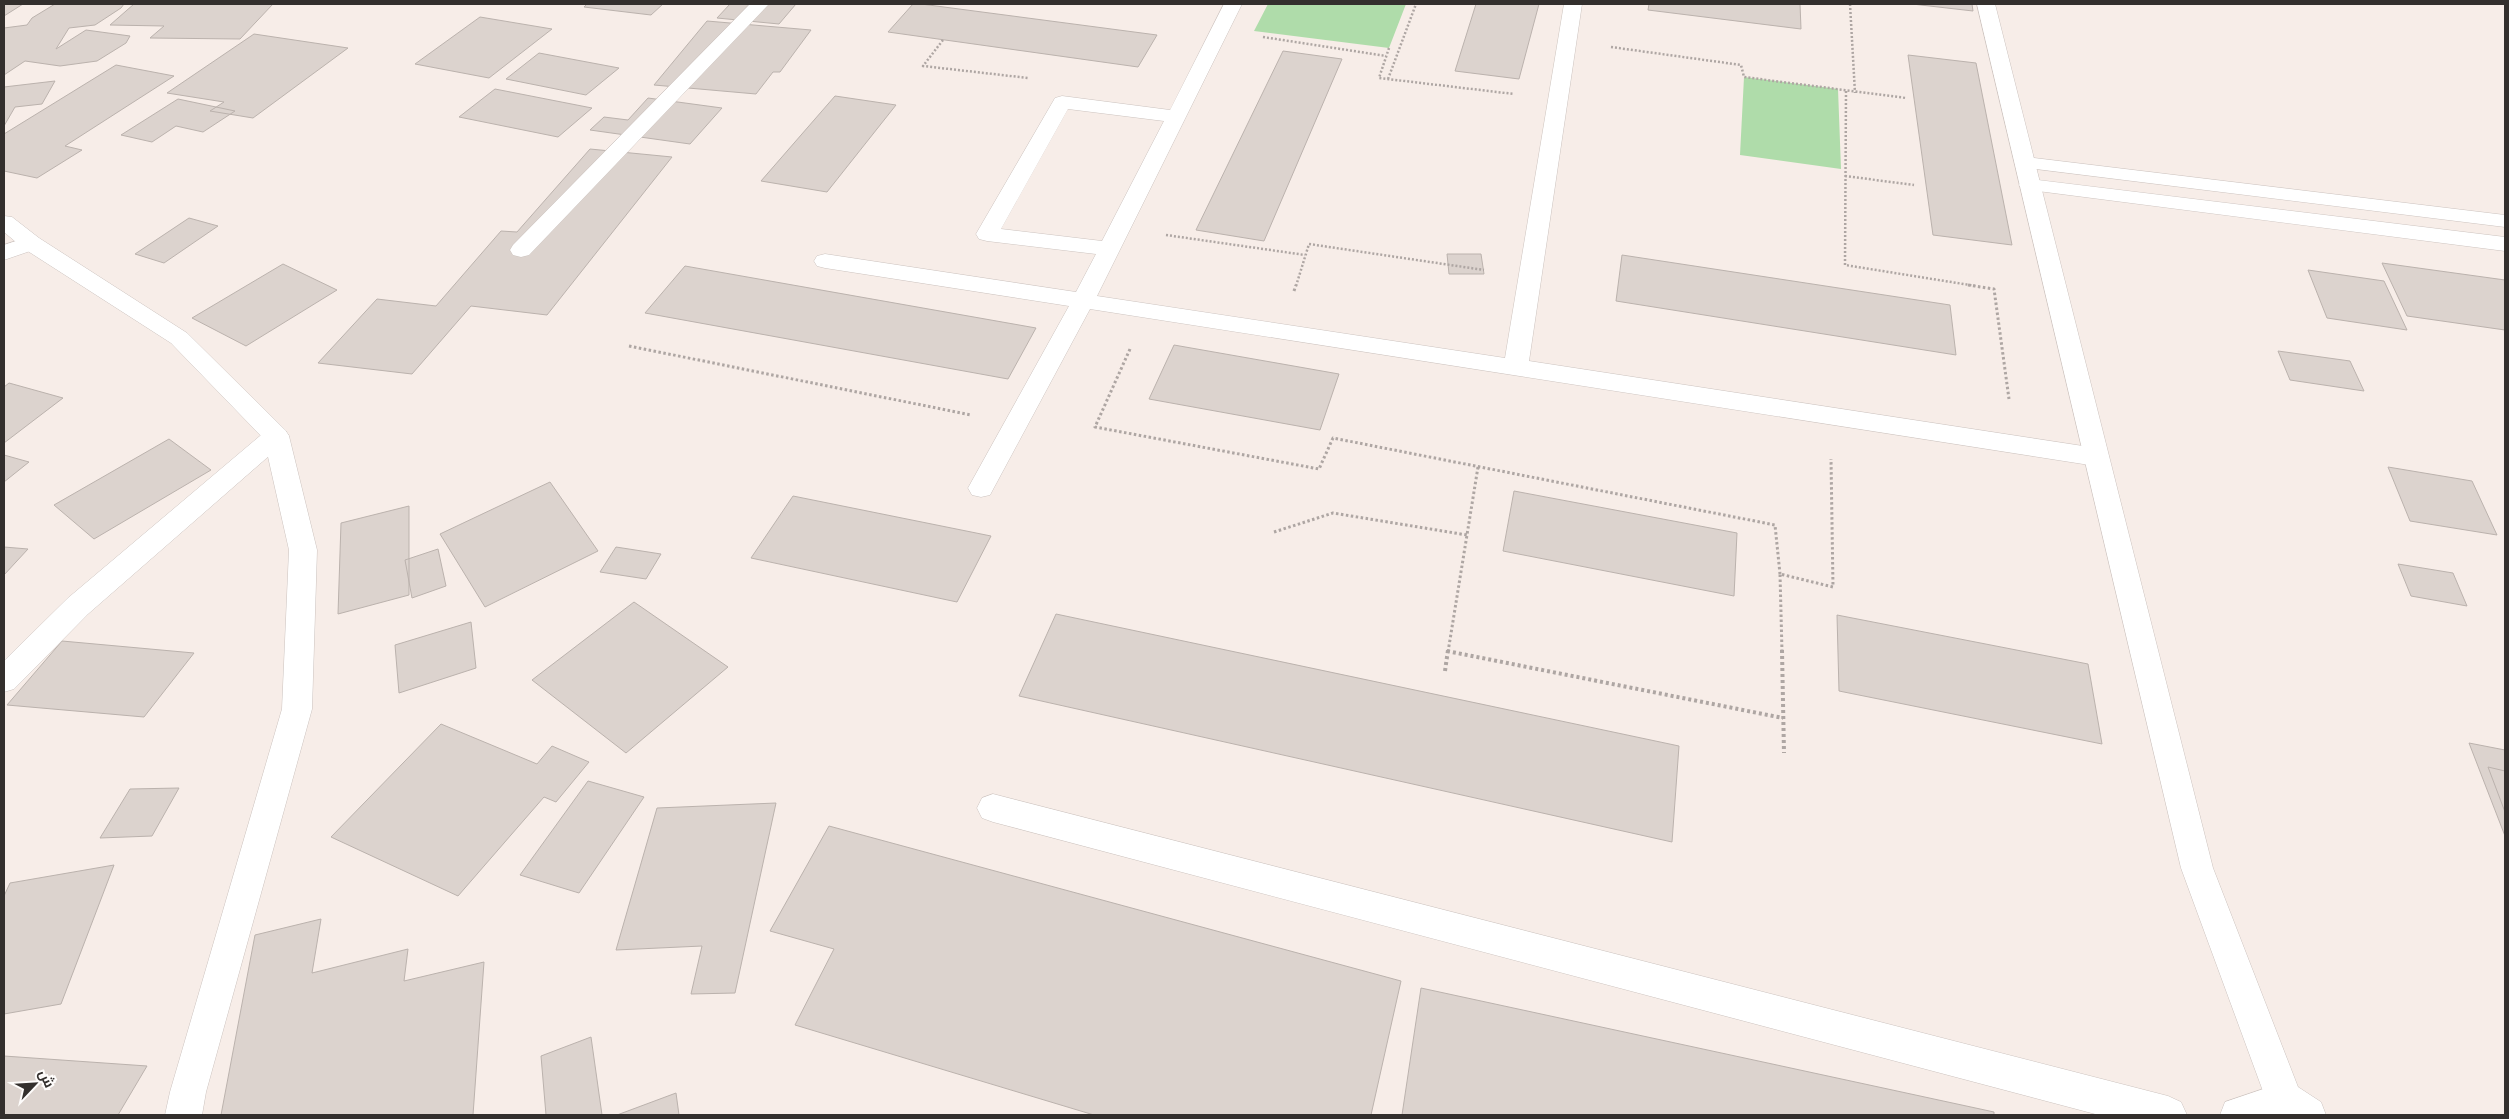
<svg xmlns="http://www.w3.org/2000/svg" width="2509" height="1119" font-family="'Open Sans',Cairo,sans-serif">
	<rect width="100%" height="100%" fill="#f7ede8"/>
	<path fill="#afdcaa" d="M1268 4H1406L1389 48 1254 31Z
		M1744 77 1838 89 1841 169 1740 155Z"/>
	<path fill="#dcd3ce" stroke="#bbb2ad" d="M4 4H23L4 16Z
		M55 4H124L121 8 95 25 69 28 56 49 86 30 130 36 126 43 97 61 60 66 25 61 4 75V28L27 25 32 18Z
		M134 4H273L240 39 150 38 164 26 110 25Z
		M587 4H663L651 15 584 7Z
		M730 4H796L779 24 717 18Z
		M913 4H921L1157 35 1138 67 888 32Z
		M1476 4H1539L1519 79 1455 71Z
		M1649 4H1800L1801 29 1648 10Z
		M1912 4H1972L1973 11Z
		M480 17 552 29 489 78 415 64Z
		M707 21 811 30 780 72H773L756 94 654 85Z
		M254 34 348 48 253 118 210 111 224 102 167 93Z
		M1283 51 1342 59 1264 241 1196 230Z
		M539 53 619 68 586 95 506 79Z
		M1908 55 1976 63 2012 245 1933 235Z
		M116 65 174 76 65 146 82 150 37 178 4 171V134Z
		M55 81 42 104 15 107 4 126V87Z
		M495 89 592 108 558 137 459 117Z
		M835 96 896 105 827 192 761 181Z
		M648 98 722 108 690 144 590 130 604 117 628 120Z
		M178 99 235 111 203 132 176 126 152 142 121 135Z
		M590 149 672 157 547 315 471 306 412 374 318 363 377 299 436 306 501 231 517 232Z
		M189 218 218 226 164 263 135 254Z
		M1447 254H1481L1484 274H1449Z
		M1622 255 1950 305 1956 355 1616 301Z
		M2382 263 2505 280V330L2407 316Z
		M283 264 337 290 246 346 192 318Z
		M685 266 1036 328 1008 379 645 313Z
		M2308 270 2384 281 2407 330 2327 318Z
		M1174 345 1339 374 1320 430 1149 399Z
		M2278 351 2350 361 2364 391 2290 380Z
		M9 383 63 398 4 443V387Z
		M169 439 211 470 94 539 54 505Z
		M4 455 29 462 4 482Z
		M2388 467 2472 481 2497 535 2410 521Z
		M550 482 598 551 485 607 440 534Z
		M1514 491 1737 533 1734 596 1503 551Z
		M793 496 991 536 957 602 751 558Z
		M409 506V595L338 614 341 523Z
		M4 547 28 549 4 575Z
		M616 547 661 554 646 579 600 572Z
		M438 549 446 586 412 598 405 560Z
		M2398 564 2453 573 2467 606 2411 596Z
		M634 602 728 667 626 753 532 680Z
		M1056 614 1679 746 1672 842 1019 696Z
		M1837 615 2088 664 2102 744 1839 691Z
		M471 622 476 668 399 693 395 645Z
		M62 641 194 653 144 717 7 705Z
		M441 724 537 764 552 746 589 762 556 802 544 797 458 896 331 837Z
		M2469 743 2505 750V836Z
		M2488 767 2505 771V812Z
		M588 781 644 797 579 893 520 875Z
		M179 788 152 836 100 838 130 789Z
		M776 803 735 993 691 994 702 946 616 950 657 808Z
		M829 826 1401 981 1371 1115H1094L795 1025 834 949 770 931Z
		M114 865 61 1004 4 1014V896L10 883Z
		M321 919 312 973 408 949 404 981 484 962 473 1115H221L255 935Z
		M1421 988 1994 1112V1115H1402Z
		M591 1037 602 1115H546L541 1056Z
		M4 1056 147 1066 118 1115H4Z
		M676 1093 679 1115H617Z"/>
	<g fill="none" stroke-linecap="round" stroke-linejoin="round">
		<defs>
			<path id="minor" d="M750 4H769L529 255 521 257 513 255 510 250 513 245Z
				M1224 4H1242L1097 296 1505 358 1564 4H1582L1529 361 2096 448 2105 451 2109 457 2105 463 2096 466 1090 309 990 495 981 497 972 495 968 488 1069 306 825 268 817 266 814 261 817 256 825 254 1076 292 1096 254 987 241 979 239 976 234 1055 98 1062 96 1170 110ZM1068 109 1164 121 1102 241 1001 229Z
				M2026 157 2505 215V227L2019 167 2016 163 2019 159Z
				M2029 179 2505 237V251L2022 189 2019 185 2022 181Z
				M31 236 39 238 42 243 39 248 4 260V245Z
				M276 427 285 430 289 436 285 442 88 614 14 689 4 692V661L68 598 267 430Z
				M993 794 2168 1096 2181 1102 2187 1115H2099L993 822 982 818 977 808 982 798Z
				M2284 1082 2297 1087 2306 1115H2220L2225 1102Z"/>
			<path id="tertiary" d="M1977 4H1995L2213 868 2298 1087 2321 1102 2326 1115H2274L2271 1113 2181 868Z"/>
			<path id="secondary" d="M4 216 12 217 39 238 187 333 285 430 289 436 317 550 312 709 206 1092 202 1115H165L170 1092 282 709 289 550 264 439 171 343 23 248 4 232Z"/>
		</defs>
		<use href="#minor" stroke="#ccc3bf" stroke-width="1"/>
		<use href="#tertiary" stroke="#ccc3bf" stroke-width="1"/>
		<use href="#secondary" stroke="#ccc3bf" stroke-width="1"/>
		<path stroke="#aea6a3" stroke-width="2.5" stroke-dasharray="2 2" stroke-linecap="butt" d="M1850 4 1855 93
			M1263 37 1386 56
			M943 40 923 66 1028 78
			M1611 47 1741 65 1744 77 1906 98
			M1389 48 1379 78 1514 94
			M1388 79 1416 4
			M1846 91 1845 265 1976 286
			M1845 176 1914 185
			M1166 235 1305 255
			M1296 286 1309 244 1484 270"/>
		<path stroke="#aea6a3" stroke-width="3" stroke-dasharray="2.5 2.5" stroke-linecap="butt" d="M1968 285 1994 289 2009 399
			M1294 291 1296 285
			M629 346 971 415
			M1130 349 1095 427 1319 469 1333 438 1775 525 1780 574
			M1274 532 1333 513 1467 535
			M1447 651 1450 652
			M1448 652 1478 467
			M1782 652 1780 574 1833 587 1831 459"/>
		<path stroke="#aea6a3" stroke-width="4" stroke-dasharray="3 3" stroke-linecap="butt" d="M1782 650 1784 753
			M1447 651 1783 718
			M1445 671 1448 650"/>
		<use href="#minor" fill="#fff" fill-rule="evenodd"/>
		<use href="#tertiary" fill="#fff" fill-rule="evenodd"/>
		<use href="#secondary" fill="#fff" fill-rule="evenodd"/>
	</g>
	<rect width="2509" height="1119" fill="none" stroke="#332f2d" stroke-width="10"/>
	<g transform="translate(35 1084) rotate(65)" stroke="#fefcfb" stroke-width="4" paint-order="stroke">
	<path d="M0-4L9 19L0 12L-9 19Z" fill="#332f2d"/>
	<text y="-8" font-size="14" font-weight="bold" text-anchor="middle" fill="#332f2d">ش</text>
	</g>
</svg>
